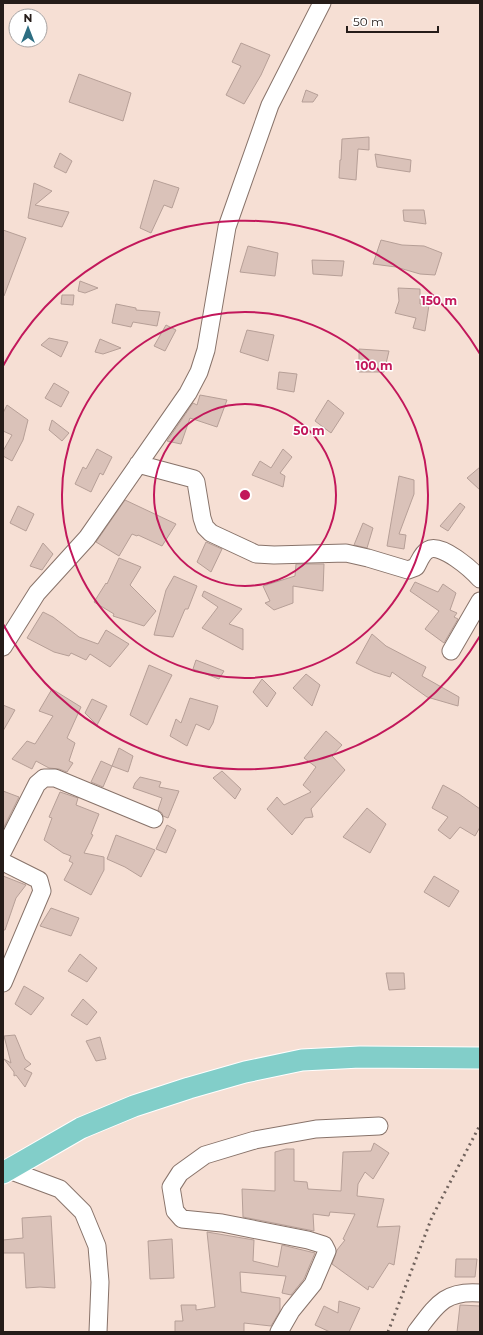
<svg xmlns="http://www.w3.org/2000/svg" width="483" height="1335" font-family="Montserrat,sans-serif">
	<rect width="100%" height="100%" fill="#f6dfd4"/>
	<path fill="#dac2b9" stroke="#b69f97" d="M241 43 270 55 261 75 244 104 226 95 241 66 232 62Z
		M79 74 131 93 123 121 69 102Z
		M306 90 318 95 313 102H302Z
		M369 137V150L358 149 356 180 339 178 340 160H341L342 139Z
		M60 153 72 161 66 173 54 167Z
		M375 154 411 160 410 172 377 167Z
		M154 180 179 188 172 208 164 205 151 233 140 228Z
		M34 183 52 191 35 205 69 212 62 227 28 218Z
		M403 210H424L426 224 404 221Z
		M3 230 26 238 4 296H3Z
		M381 240 402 245 424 246 442 253 435 275 420 274 396 267 373 264Z
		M248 246 278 253 275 276 240 272Z
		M312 260 344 261 342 276 313 274Z
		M80 281 98 288 85 293 78 291Z
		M398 288 420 289V304L429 305 425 331 413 328 416 318 395 313 399 301Z
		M62 295H74L73 305 61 304Z
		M116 304 136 308V310L160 312 157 326 133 322 131 327 112 323Z
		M166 325 176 330 165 351 154 346Z
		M247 330 274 335 268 361 240 352Z
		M49 338 68 342 61 357 41 345Z
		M100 339 121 348 103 354 95 352Z
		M359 349 389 351 384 372H359Z
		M279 372 297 374 294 392 277 389Z
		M54 383 69 392 61 407 45 398Z
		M200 395 227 400 217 427 190 418 181 444 167 441 193 403 197 405Z
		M328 400 344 413 331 433 315 421Z
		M7 405 28 420 23 440 12 461 3 456V451L12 435 3 431V413Z
		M52 420 69 433 62 441 49 430Z
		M97 449 112 457 103 475 100 473 91 492 75 484 83 467 86 469Z
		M283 449 292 457 280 473 285 476 283 487 252 475 260 461 271 468Z
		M480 467V490L467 478Z
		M399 476 414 480V494L399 534 406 535 404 549 387 546Z
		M125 500 176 524 162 546 138 535 137 536 132 534 119 556 96 542Z
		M460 503 465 507 448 531 440 526Z
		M18 506 34 514 26 531 10 523Z
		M363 523 373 528 367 548 354 545Z
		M206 542 222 549 211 572 197 562Z
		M43 543 53 554 42 570 30 566Z
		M119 558 141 567 130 585 156 611 144 626 113 616 114 614 94 602 106 583 107 584Z
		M296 564H324L323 591 293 586V603L274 610 265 603 270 601 263 586 295 576Z
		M174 576 197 586 188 609H185L173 637 154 635 166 590Z
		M415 582 438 592 443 584 456 593 450 610 457 613 454 617 458 619 444 643 425 629 439 611 410 591Z
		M204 591 242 609 229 624 243 629V650L202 628 218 607 202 596Z
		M43 612 53 617 79 637 98 644 106 630 129 644 110 667 90 654 86 660 71 653 69 656 54 652 27 638Z
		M372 634 386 646 426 667 422 676 459 697 458 706 427 697 392 672 390 677 374 672 356 663Z
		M196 660 224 671 219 679 193 669Z
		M149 665 172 675 147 725 130 715Z
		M306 674 320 685 312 706 293 688Z
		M262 679 276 693 267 707 253 692Z
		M52 689 81 707 67 738 75 743 69 761 73 763 67 772 59 769 49 768 36 761 32 769 12 759 27 741 35 744 53 716 39 711Z
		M190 698 218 706 213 723 209 730 196 724 187 746 170 736 176 719 181 723Z
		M92 699 107 706 97 725 85 713Z
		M3 705 15 710 3 731Z
		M326 731 342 745 332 756 345 770 311 809 313 817 305 818 292 835 267 809 277 797 284 805 311 792 303 785 316 767 304 758Z
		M119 748 133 756 128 772 112 766Z
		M101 761 112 766 103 787 91 782Z
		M222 771 241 789 235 799 213 778Z
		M140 777 161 782 159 787 179 791 168 818 163 816 162 813 158 810 162 798 133 788 135 783Z
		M443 785 459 794 480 809V827L475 836 460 827 450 839 438 830 448 817 432 808Z
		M3 791 19 797 3 829Z
		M60 792 78 798 76 805 99 814 91 834 93 835 84 853 104 857V870L91 895 64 880 73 863 69 861 71 856 63 853 44 840 52 818 49 817Z
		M367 808 386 824 370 853 343 837Z
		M167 825 176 830 166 853 156 849Z
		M116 835 155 850 141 877 125 867 107 859Z
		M3 876 26 885 16 898 5 930H3Z
		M434 876 459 891 449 907 424 892Z
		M51 908 79 918 71 936 40 926Z
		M80 954 97 968 87 982 68 971Z
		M386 973H404L405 989 389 990Z
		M24 986 44 998 31 1015 15 1004Z
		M83 999 97 1012 87 1025 71 1015Z
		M15 1035 25 1059 31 1064 24 1069 32 1073 25 1087 16 1075 14 1076V1072L4 1059 11 1063 4 1036Z
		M100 1037 106 1059 96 1061 86 1041Z
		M374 1143 389 1153 373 1179 365 1172 358 1184 357 1196 384 1199 377 1227 400 1226 394 1265 389 1263 373 1288 369 1286 368 1290 332 1264 337 1250 345 1240 343 1239 355 1214 330 1212 329 1216 313 1214 314 1231 243 1217 242 1189 275 1191V1152L286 1149H294V1181L307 1182 308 1189 341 1191 343 1152 371 1151Z
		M51 1216 55 1288 40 1287 26 1288 24 1253H3V1240L23 1238 22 1218Z
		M207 1232 254 1240 253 1261 278 1267 282 1245 315 1253 304 1279 291 1295 282 1293 286 1276 240 1272 241 1292 280 1298V1311L271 1326 244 1323V1332H175V1321H183L181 1305H196V1310L215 1307Z
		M172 1239 174 1278 150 1279 148 1241Z
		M456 1259H477L475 1277H455Z
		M339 1301 360 1308 349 1332H330L315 1325 324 1306 338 1313Z
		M460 1305 480 1306V1332H457Z"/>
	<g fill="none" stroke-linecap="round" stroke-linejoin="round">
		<defs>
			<path id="minor" d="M138 464 194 479 196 482 202 518 205 527 211 533 256 554 274 555 346 553 368 558 408 570 416 567C419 562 422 553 428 550 441 542 472 570 480 579
				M3 647 37 593 87 538 188 393 199 372 206 350 227 227 270 105 322 3
				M451 651 480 601
				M3 851 37 784 44 778H55L154 819
				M3 862 39 880 42 891 3 983
				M9 1170 60 1189 83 1212 97 1246 100 1282 98 1332
				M279 1332 291 1311 313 1284 327 1251 324 1245 308 1240 222 1223 182 1219 175 1211 171 1187 180 1173 205 1155 255 1140 316 1129 379 1126
				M416 1332C436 1306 444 1290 480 1293"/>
			<path id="major" d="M3 1173 81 1128 134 1106 189 1088 245 1072 302 1060 360 1057 480 1058"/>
		</defs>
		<use href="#minor" stroke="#88736a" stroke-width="19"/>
		<use href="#major" stroke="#fff" stroke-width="23"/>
		<use href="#minor" stroke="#fff" stroke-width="17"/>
		<use href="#major" stroke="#82cec9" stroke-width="21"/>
		<path stroke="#71635d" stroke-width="3" stroke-dasharray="2 4" stroke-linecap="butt" d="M388 1332 432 1217 480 1125"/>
	</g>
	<g fill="none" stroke="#c2185b" stroke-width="2">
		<circle cx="245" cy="495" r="91"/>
		<circle cx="245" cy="495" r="183"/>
		<path d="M480 636A274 274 0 0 1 3 624M3 366A274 274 0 0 1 480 354"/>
	</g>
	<circle cx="245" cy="495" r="6" fill="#c2185b" stroke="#fff" stroke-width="2"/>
	<g font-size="12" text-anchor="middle" font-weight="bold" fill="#c2185b" stroke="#fff" stroke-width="3" stroke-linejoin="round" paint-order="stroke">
		<text x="439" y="305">150 m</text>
		<text x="374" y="370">100 m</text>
		<text x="309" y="435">50 m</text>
	</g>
	<rect width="483" height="1335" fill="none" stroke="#251c19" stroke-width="8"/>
	<g transform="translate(28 28)"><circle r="19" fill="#ffffff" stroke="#a8a4a3"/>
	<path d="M0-3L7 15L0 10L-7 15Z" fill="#2d6e82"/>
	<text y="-6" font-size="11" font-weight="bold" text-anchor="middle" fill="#251c19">N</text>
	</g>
	<path d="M347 26v6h91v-6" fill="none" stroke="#251c19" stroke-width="2"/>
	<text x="353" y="26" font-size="12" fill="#251c19" stroke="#ffffff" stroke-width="3" paint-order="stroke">50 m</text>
</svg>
